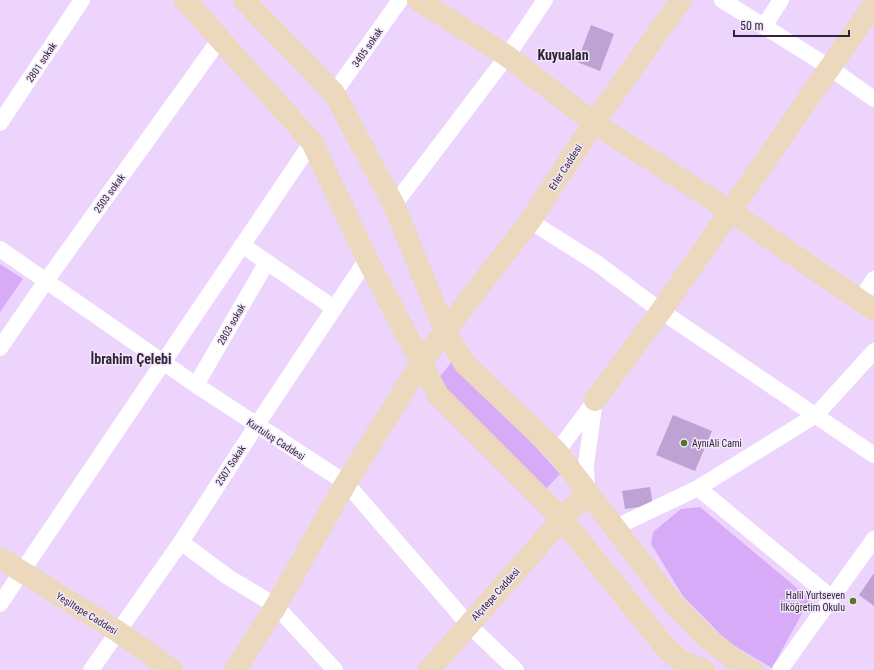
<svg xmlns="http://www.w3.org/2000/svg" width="874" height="670" font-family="'Roboto Condensed',sans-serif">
	<rect width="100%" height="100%" fill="#ecd4fd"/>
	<path fill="#d8abf8" d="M0 264 23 279 0 312Z
		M455 358 560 474 542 493 437 380Z
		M700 507 810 599 772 668 728 642 683 596 651 544 653 532 681 509Z"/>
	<path fill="#bea2d3" d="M591 25 614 34 600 71 577 62Z
		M673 415 712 431 695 471 656 455Z
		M650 487 653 505 625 509 622 491Z
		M874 573V606L859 595Z"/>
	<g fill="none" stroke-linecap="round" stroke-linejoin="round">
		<path stroke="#fff" stroke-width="16" d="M722 0 829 67 874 99
			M764 26 781 0
			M334 93 400 0
			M0 123 82 0
			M394 205 507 56 545 0
			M530 221 598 264 661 311 874 455
			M242 245 334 308
			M0 249 196 385 346 483 468 624 516 670
			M860 300 874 279
			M0 348 46 281 220 39
			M196 385 267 262
			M557 452 594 402
			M587 493 586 464 595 400
			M614 528 698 488
			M181 542 228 577 276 606 335 670
			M832 598 698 488 816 415 874 351
			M0 604 312 142
			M91 670 181 542 256 426 367 259
			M780 670 874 539"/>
		<path stroke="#ecd8bc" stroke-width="22" d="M185 0 312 142 367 259 438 395 562 519 666 648 683 662 704 670
			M244 0 334 93 394 205 445 331 465 364 557 452 670 600 707 638 744 667 752 670
			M418 0 507 56 594 123 730 211 874 310
			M595 400 661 311 874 4
			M0 558 117 631 172 670
			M235 670 276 606 346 483 421 363 445 331 530 221 594 123 681 0
			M429 670 562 519 587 493"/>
	</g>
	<g fill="#54762d" stroke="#f2e7fb" stroke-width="1.5">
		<circle cx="684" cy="443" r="4"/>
		<circle cx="853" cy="601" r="4"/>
	</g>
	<g text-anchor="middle" stroke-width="3" stroke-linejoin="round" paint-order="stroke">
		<g font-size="10" fill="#302438" stroke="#f2e7fb">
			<text transform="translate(367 47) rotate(-55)" y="4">3405 sokak</text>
			<text transform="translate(41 62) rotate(-56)" y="4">2801 sokak</text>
			<text transform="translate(565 167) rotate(-57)" y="4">Erler Caddesi</text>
			<text transform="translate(109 193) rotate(-54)" y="4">2503 sokak</text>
			<text transform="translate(231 324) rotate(-60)" y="4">2803 sokak</text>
			<text transform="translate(276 439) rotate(33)" y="4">Kurtuluş Caddesi</text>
			<text transform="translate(230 465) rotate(-57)" y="4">2507 Sokak</text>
			<text transform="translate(495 594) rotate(-48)" y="4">Alçıtepe Caddesi</text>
			<text transform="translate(87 613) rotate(32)" y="4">Yeşiltepe Caddesi</text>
		</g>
		<g font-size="10" fill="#302438" stroke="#f2e7fb" text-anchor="start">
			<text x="692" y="447">AynıAli Cami</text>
			<text x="845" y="599" text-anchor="end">Halil Yurtseven<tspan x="845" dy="12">İlköğretim Okulu</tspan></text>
		</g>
		<g font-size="14" font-weight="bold" fill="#302438" stroke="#f2e7fb">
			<text x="563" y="60">Kuyualan</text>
			<text x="131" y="364">İbrahim Çelebi</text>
		</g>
	</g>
	<path d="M734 30v6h115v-6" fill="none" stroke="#302438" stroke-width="2"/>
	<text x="740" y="30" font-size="12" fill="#302438" stroke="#f2e7fb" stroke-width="3" paint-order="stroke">50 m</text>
</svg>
